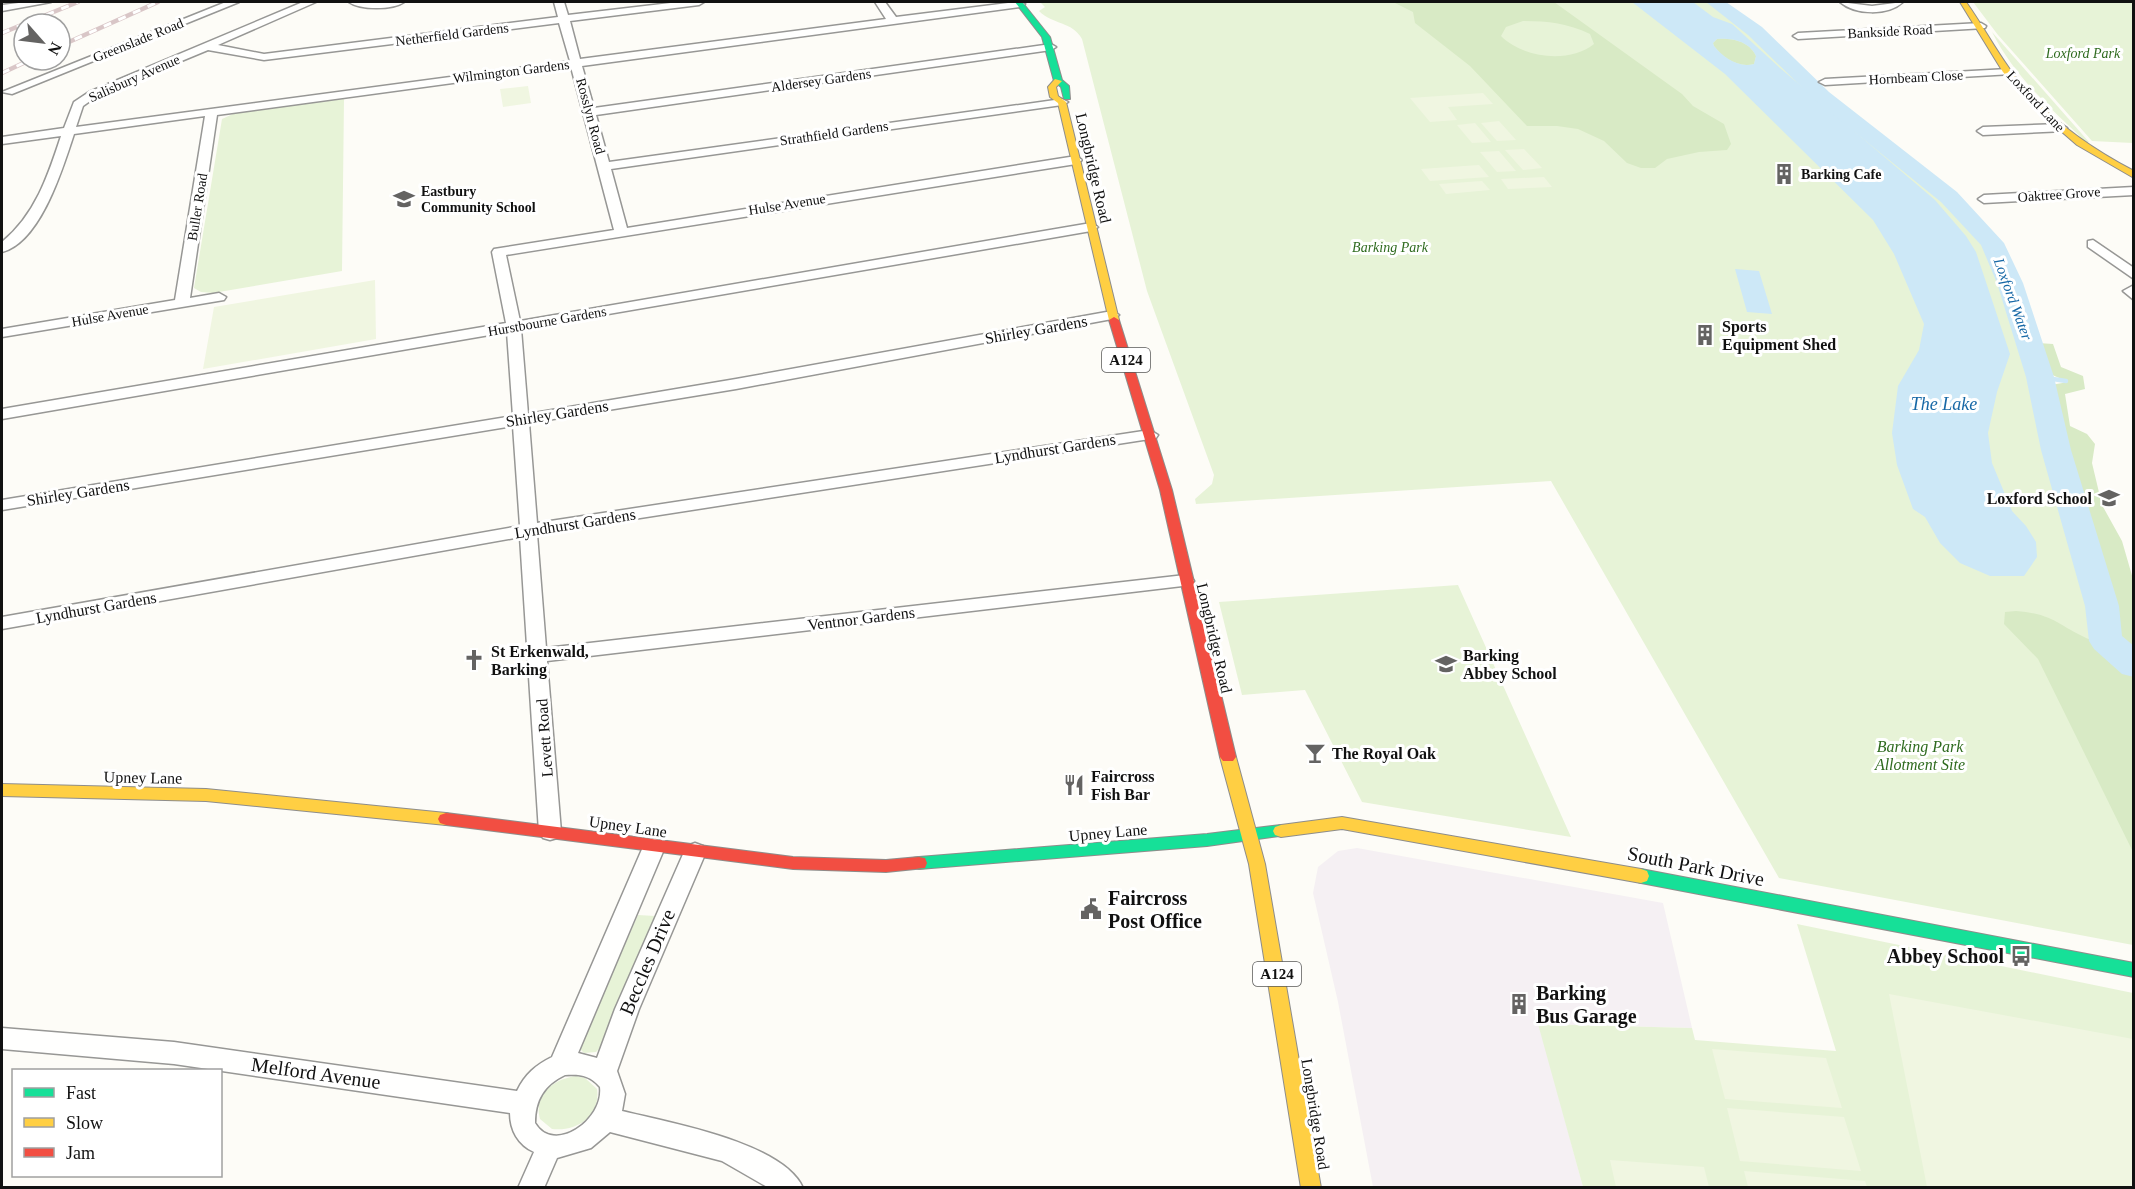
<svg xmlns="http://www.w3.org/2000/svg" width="2135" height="1189" font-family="'Times New Roman',serif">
	<rect width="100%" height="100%" fill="#fdfcf7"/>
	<path fill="#f5f0f3" d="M1357 848 1663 903 1692 1028 1539 1024 1583 1187H1373L1338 1002 1313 893 1318 867 1338 851Z"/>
	<path fill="#e7f3d7" d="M1040 2H1708L1742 24 1788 72 1851 127 1963 213 1988 240 1993 252 2040 395 2080 556 2096 603 2100 637 2106 649 2133 669V945L1779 878 1551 481 1196 504 1195 499 1212 484 1214 475 1147 291 1082 39C1072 21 1053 25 1039 11L1045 7Z
		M1973 2H2133V143L2092 141 1998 35Z
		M1992 32 2089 142H2086C2051 109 2014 76 1992 32Z
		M344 99 342 271 213 293 201 292 194 288 222 119 235 113Z
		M1458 585 1571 837 1362 802 1305 690 1242 695 1219 602Z
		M638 915 655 916 602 1046 596 1052 584 1053 580 1049 583 1038Z
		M1797 924 2133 993V1187H1583L1538 1024 1692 1028 1695 1040 1836 1051Z
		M576 1076 585 1078 597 1089C601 1116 577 1132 552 1129L540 1119C533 1094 554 1079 576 1076Z"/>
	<path fill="#d8eac5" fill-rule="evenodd" d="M1393 2H1554L1682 94 1693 106 1724 124 1731 144 1727 150 1699 152 1667 159 1655 168H1641L1627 163 1604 141 1578 129 1557 126H1527L1470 66 1415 23 1413 12ZM1523 21C1548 21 1567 23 1590 34L1594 44C1569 64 1523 58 1501 36L1506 27Z
		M1717 39C1732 38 1749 41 1756 56L1754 64C1738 68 1723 58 1714 46L1713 43Z
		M2038 343 2053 344 2061 367 2083 376 2085 389 2065 394 2070 426 2087 434 2095 444 2092 463 2102 505 2122 541 2133 579V658C2115 645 2114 632 2112 611L2063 442 2051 385 2068 382 2048 373Z
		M2016 611C2056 614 2059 627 2091 640 2095 642 2101 642 2104 645 2114 654 2122 662 2133 669V852L2038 659 2004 624 2005 612Z"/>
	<path fill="#f0f6e1" d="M528 86 531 103 503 107 500 89Z
		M1483 93 1493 104 1448 107 1457 120 1430 122 1410 98Z
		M1499 121 1516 140 1497 141 1481 123Z
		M1475 123 1491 142 1472 143 1457 125Z
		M1524 149 1542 168 1523 170 1505 150Z
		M1499 151 1516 171 1497 172 1480 152Z
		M1479 165 1489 177 1430 181 1421 169Z
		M1544 177 1552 187 1508 189 1501 179Z
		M1482 181 1490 190 1446 194 1439 184Z
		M375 280 376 339 203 369 214 307Z
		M1889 994 2133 1039V1187H1927Z
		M1712 1049 1826 1058 1842 1108 1725 1099Z
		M1727 1108 1844 1117 1861 1171 1740 1161Z
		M1610 1160 1704 1167 1709 1187H1616Z
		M1744 1171 1865 1181 1867 1187H1748Z"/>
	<path fill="#cde8f7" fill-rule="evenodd" d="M1632 2H1693L1713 17 1732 24 1780 68 1935 200 1966 236 1976 252 2010 354 1997 392 1988 433 1992 463 2012 511 2026 526 2036 542 2037 557 2024 576H1990L1960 563 1940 543 1925 517 1913 509 1897 465 1892 433 1898 386 1919 350 1924 324 1894 254 1873 220 1725 74ZM1717 39C1732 38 1749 41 1756 56L1754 64C1738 68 1724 58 1714 46L1713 43Z
		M1735 269 1759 271 1772 314 1747 312Z"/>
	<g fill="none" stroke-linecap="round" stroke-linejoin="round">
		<path stroke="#cde8f7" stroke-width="4.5" d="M2040 377 2066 381"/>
		<path fill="#cde8f7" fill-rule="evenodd" d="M1706 2H1726L1762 27 1829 92 1957 192 2004 243 2023 283 2054 377 2071 450 2119 606 2122 636 2134 646V677L2122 674 2094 649 2089 641 2085 606 2041 450 2026 377 1997 283 1981 245 1941 202 1815 100 1748 35Z"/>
		<defs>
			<path id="street" d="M27 2H51L2 11V5Z
				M226 2H239L12 94 2 92Z
				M303 2H316L218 45 264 54 558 17 554 2H564L568 15 679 2H704L699 5 570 21 580 59 886 19 875 2H885L896 17 1016 2 1025 4 1020 7 582 66 594 108 1051 44 1056 47 1051 50 596 115 609 162 1062 99 1068 102 1062 105 611 169 627 228 1076 156 1082 160 1076 164 506 255 520 321 1091 223 1098 227 1091 231 521 329 528 414 736 379 1112 311 1119 315 1112 319 736 389 529 423 537 523 1150 430 1158 435 1156 438 537 534 546 648 1185 575 1191 577 1194 581 1191 585 547 661 561 832 557 838 550 840 543 838 539 832 520 537 2 629V617L520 526 513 426 2 510V500L513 416 507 332 2 419V409L506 323 492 252 494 249 614 230 571 67 217 115 190 298 219 293 226 297 224 300 2 337V329L175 300 205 116 74 134C63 167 41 242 2 252V242C35 215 48 176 61 136L2 144V137L64 128 74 102 89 92ZM559 23 570 61 76 127 83 106 97 96 208 50 264 60Z
				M349 2H404C393 10 360 10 349 2Z
				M1840 2 1872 6 1903 2C1888 16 1855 15 1840 2Z
				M1981 23 1986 26 1985 28 1798 39 1793 36 1798 33Z
				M2008 69 2014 72 2012 74 1825 85 1819 82 1825 79Z
				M2061 124 2067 128 2065 131 1983 135 1977 131 1983 127Z
				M2134 187V195L1984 203 1978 199 1984 195Z
				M2093 240 2134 268V279L2088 247V241Z
				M2134 285V300L2123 291Z
				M654 839 662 841 665 847 578 1053 597 1058 615 1009 684 852 687 846 695 843 703 846 706 852 639 1009 617 1071 625 1094 622 1111C666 1122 783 1142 803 1188H769L722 1161 610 1132 591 1148 557 1158 544 1188H518L534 1152C518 1145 510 1130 510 1113L174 1064 2 1049V1028L174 1042 517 1091C525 1074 536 1065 552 1057L643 847 646 841ZM565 1075C579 1074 590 1075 600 1087 604 1120 554 1155 535 1123 535 1100 544 1085 565 1075Z"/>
			<path id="fast" d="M1015 2H1022L1050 37 1062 80 1069 86 1070 99H1064L1061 87 1054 81 1042 37Z
				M1281 825 1287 827 1289 831 1287 835 1207 846 919 869 913 868 911 863 913 858 919 857 1207 834Z
				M1641 869 2134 963V977L1641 883 1635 881 1633 876 1635 871Z"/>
			<path id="slow" d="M1960 2H1966C1981 23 1994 47 2009 68 2040 113 2086 146 2134 171V178L2077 145 2031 105 2003 72Z
				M1055 79 1062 81 1056 87 1058 96 1066 102 1119 320 1118 322 1114 323 1109 320 1058 103 1050 97 1048 87Z
				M1228 751 1233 753 1236 757 1265 864 1321 1188H1301L1249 864 1220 757 1223 753Z
				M2 784 206 789 446 813 452 815 454 819 452 823 446 825 206 801 2 796Z
				M1342 817 1641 869 1647 871 1649 876 1647 881 1641 883 1342 829 1281 837 1275 835 1273 831 1275 827 1281 825Z"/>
			<path id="jam" d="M1114 317 1119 320 1172 490 1236 757 1233 761H1223L1220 757 1160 490 1109 320Z
				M446 813 793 857 886 860 919 857 925 858 927 863 925 868 886 872 793 869 446 825 440 823 438 819 440 815Z"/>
		</defs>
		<use href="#street" stroke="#979795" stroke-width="3"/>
		<use href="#fast" stroke="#8e8d8b" stroke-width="2"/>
		<use href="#slow" stroke="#8e8d8b" stroke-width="2"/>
		<use href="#jam" stroke="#8e8d8b" stroke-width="2"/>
		<use href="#street" fill="#fffffe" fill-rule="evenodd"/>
		<use href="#fast" fill="#16e098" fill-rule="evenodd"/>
		<use href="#slow" fill="#ffcf43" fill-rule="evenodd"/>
		<use href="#jam" fill="#f24e42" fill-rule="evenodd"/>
		<defs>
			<path id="rail" d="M2 33 78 2
				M60 46 158 2
				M2 73 30 60"/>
		</defs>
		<use href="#rail" stroke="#d9c6c7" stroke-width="4.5"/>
		<use href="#rail" stroke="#fff" stroke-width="3" stroke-dasharray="8" stroke-linecap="butt"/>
	</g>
	<defs>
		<symbol id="building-bare" viewBox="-9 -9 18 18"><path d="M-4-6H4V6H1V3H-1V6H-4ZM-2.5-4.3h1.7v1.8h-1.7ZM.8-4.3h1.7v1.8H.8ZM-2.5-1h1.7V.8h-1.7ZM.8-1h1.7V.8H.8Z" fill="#646362" stroke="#fff" stroke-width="2.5" paint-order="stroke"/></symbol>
		<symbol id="school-bare" viewBox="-9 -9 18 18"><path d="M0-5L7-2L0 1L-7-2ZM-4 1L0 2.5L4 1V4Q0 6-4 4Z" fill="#646362" stroke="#fff" stroke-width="2.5" paint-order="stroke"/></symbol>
		<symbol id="church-bare" viewBox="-9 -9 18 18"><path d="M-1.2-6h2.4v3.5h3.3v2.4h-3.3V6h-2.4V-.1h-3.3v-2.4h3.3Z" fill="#646362" stroke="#fff" stroke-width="2.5" paint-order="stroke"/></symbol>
		<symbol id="bar-bare" viewBox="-9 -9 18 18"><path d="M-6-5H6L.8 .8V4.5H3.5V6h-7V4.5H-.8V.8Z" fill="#646362" stroke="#fff" stroke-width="2.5" paint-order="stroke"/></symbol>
		<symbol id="restaurant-bare" viewBox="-9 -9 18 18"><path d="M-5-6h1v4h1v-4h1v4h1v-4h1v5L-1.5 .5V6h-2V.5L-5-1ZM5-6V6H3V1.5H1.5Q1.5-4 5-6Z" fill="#646362" stroke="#fff" stroke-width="2.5" paint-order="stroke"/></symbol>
		<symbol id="civic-bare" viewBox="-9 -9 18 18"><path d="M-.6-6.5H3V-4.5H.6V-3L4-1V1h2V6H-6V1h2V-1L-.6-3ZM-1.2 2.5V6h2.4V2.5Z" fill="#646362" stroke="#fff" stroke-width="2.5" paint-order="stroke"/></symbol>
		<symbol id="bus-bare" viewBox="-9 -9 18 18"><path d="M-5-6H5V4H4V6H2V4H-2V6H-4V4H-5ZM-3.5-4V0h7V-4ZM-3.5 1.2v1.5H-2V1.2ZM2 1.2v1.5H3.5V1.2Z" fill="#646362" stroke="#fff" stroke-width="2.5" paint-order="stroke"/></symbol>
	</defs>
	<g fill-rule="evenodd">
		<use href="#building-bare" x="1769" y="159" width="30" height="30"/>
		<use href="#school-bare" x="389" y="184" width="30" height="30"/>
		<use href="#building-bare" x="1690" y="320" width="30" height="30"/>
		<use href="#school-bare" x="2094" y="483" width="30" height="30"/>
		<use href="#church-bare" x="459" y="645" width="30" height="30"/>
		<use href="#school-bare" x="1431" y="649" width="30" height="30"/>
		<use href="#bar-bare" x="1300" y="738" width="30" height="30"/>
		<use href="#restaurant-bare" x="1059" y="770" width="30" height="30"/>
		<use href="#civic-bare" x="1076" y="894" width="30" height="30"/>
		<use href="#bus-bare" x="2006" y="941" width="30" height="30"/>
		<use href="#building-bare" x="1504" y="989" width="30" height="30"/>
	</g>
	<g text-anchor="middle" stroke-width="6" stroke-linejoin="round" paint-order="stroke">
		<g font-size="14" fill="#111" stroke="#fff">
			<text transform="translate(1890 31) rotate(-3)" y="5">Bankside Road</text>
			<text transform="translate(452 34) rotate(-7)" y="5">Netherfield Gardens</text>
			<text transform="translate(138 40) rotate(-22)" y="5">Greenslade Road</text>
			<text transform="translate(511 71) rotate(-7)" y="5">Wilmington Gardens</text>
			<text transform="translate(1916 77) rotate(-3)" y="5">Hornbeam Close</text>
			<text transform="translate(134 78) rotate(-24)" y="5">Salisbury Avenue</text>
			<text transform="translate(821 80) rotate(-8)" y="5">Aldersey Gardens</text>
			<text transform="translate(2036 101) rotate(47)" y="5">Loxford Lane</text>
			<text transform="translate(591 116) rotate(75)" y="5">Rosslyn Road</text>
			<text transform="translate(834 133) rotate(-8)" y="5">Strathfield Gardens</text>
			<text transform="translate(2059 194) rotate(-4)" y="5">Oaktree Grove</text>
			<text transform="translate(787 204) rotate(-9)" y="5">Hulse Avenue</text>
			<text transform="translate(197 207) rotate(-81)" y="5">Buller Road</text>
			<text transform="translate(110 315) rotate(-10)" y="5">Hulse Avenue</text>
			<text transform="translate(547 321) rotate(-10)" y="5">Hurstbourne Gardens</text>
		</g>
		<g font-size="14" font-style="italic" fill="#2f6b1f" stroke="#fff">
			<text x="2083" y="58">Loxford Park</text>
			<text x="1390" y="252">Barking Park</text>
		</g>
		<g font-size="14" font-weight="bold" fill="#111" stroke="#fff" text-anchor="start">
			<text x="1801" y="179">Barking Cafe</text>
			<text x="421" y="196">Eastbury<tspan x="421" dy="16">Community School</tspan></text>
		</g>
		<g font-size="15" font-style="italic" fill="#1768a6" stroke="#fff">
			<text transform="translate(2013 299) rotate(70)" y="5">Loxford Water</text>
		</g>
		<g fill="#fff" stroke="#585858" stroke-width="1.5">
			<rect x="1102" y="348" width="48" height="24" rx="4.5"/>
			<rect x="1253" y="962" width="48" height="24" rx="4.5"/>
		</g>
		<g font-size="15" font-weight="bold" fill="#111">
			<text x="1126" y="365">A124</text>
			<text x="1277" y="979">A124</text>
		</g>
		<g font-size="16" fill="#111" stroke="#fff">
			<text transform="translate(1094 168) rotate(77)" y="6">Longbridge Road</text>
			<text transform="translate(1036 329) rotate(-10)" y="6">Shirley Gardens</text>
			<text transform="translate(557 413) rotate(-9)" y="6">Shirley Gardens</text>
			<text transform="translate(1055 448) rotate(-9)" y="6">Lyndhurst Gardens</text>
			<text transform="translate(78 492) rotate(-9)" y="6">Shirley Gardens</text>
			<text transform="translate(575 523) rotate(-9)" y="6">Lyndhurst Gardens</text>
			<text transform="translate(96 607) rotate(-10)" y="6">Lyndhurst Gardens</text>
			<text transform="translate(861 618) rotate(-7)" y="6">Ventnor Gardens</text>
			<text transform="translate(1215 638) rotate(77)" y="6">Longbridge Road</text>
			<text transform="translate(544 738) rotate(-94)" y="6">Levett Road</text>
			<text transform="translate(143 777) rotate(1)" y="6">Upney Lane</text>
			<text transform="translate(628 826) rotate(8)" y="6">Upney Lane</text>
			<text transform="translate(1108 832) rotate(-5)" y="6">Upney Lane</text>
			<text transform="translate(1316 1114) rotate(81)" y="6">Longbridge Road</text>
		</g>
		<g font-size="16" font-weight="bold" fill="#111" stroke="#fff" text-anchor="start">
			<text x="1722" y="332">Sports<tspan x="1722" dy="18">Equipment Shed</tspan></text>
			<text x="2092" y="504" text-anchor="end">Loxford School</text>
			<text x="491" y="657">St Erkenwald,<tspan x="491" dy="18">Barking</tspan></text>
			<text x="1463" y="661">Barking<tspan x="1463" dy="18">Abbey School</tspan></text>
			<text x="1332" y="759">The Royal Oak</text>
			<text x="1091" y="782">Faircross<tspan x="1091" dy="18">Fish Bar</tspan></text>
		</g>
		<g font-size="16" font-style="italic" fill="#2f6b1f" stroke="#fff">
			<text x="1920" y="752">Barking Park<tspan x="1920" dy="18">Allotment Site</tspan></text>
		</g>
		<g font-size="18" font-style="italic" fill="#1768a6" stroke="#fff">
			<text x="1944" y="410">The Lake</text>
		</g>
		<g font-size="20" fill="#111" stroke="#fff">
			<text transform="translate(1696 866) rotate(11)" y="7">South Park Drive</text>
			<text transform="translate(647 962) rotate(-67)" y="7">Beccles Drive</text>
			<text transform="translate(316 1073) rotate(8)" y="7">Melford Avenue</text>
		</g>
		<g font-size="20" font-weight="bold" fill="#111" stroke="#fff" text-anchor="start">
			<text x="1108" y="905">Faircross<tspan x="1108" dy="23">Post Office</tspan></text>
			<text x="2004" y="963" text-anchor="end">Abbey School</text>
			<text x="1536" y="1000">Barking<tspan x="1536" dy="23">Bus Garage</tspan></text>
		</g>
	</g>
	<rect width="2135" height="1189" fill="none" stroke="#111111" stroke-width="6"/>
	<rect x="12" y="1069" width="210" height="108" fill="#ffffff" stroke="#a0a0a0" stroke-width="1.5"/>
	<rect x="24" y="1088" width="30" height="9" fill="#16e098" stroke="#a0a0a0" stroke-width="1.5"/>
	<text x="66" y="1099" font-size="18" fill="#111111">Fast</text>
	<rect x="24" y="1118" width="30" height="9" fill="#ffcf43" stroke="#a0a0a0" stroke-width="1.5"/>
	<text x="66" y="1129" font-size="18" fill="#111111">Slow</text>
	<rect x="24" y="1148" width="30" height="9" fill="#f24e42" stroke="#a0a0a0" stroke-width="1.5"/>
	<text x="66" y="1159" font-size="18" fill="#111111">Jam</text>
	<g transform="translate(42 42) rotate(118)"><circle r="28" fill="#ffffff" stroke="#a0a0a0" stroke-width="1.5"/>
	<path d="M0-4.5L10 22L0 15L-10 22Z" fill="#646362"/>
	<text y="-9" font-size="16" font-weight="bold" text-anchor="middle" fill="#111111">N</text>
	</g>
</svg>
